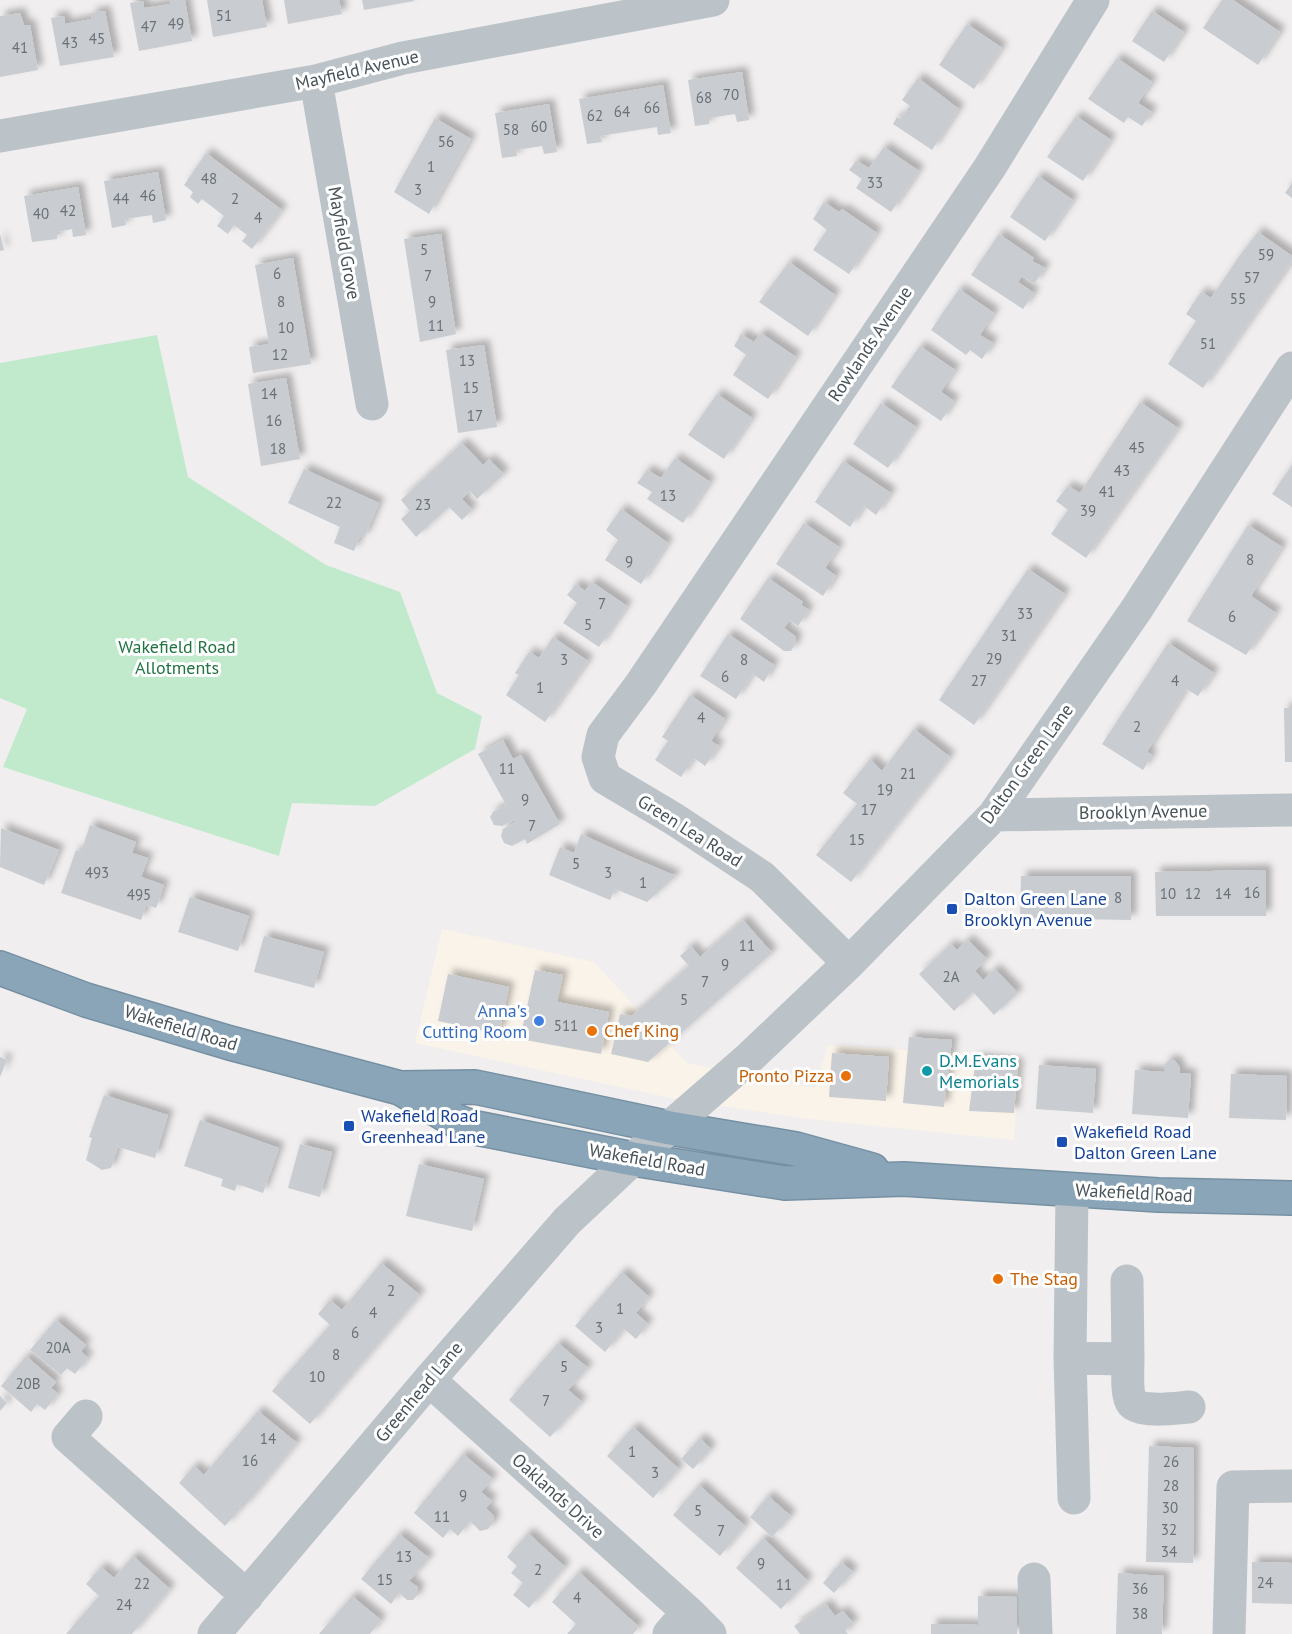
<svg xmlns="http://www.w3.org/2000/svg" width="1292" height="1634" font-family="'PT Sans',sans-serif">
	<defs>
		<filter id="shadow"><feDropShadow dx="5.5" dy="-5.5" stdDeviation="3" flood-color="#0004"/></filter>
	</defs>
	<rect width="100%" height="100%" fill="#f0eeee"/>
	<path fill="#faf3e9" d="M442 929 594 962 687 1063 815 1088 828 1045 1020 1057 1014 1140 808 1119 676 1099 415 1043Z"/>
	<path fill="#c1eacd" d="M157 335 188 477 326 565 400 592 437 693 482 716 475 749 375 806 292 803 279 856 3 767 27 709 0 698V363Z"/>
	<path fill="#c9ccd0" filter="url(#shadow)" d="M170 0H185L192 41 139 51 130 3 143 1 144 8 171 4Z
		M207 0H262L267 27 213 37Z
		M284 0H339L342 14 288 24Z
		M362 0H414V1L364 10Z
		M1222 0H1233L1280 32 1258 65 1203 28Z
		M105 11 114 57 60 66 51 18 64 16 65 24 92 19 91 13Z
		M1152 11 1184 32 1164 62 1132 41Z
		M20 13 24 25H30L38 70 0 77V16Z
		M967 24 1002 48 974 89 939 65Z
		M1117 58 1152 82 1138 103 1152 112 1142 126 1128 117 1124 123 1088 99Z
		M742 72 749 120 737 122 735 114 709 118V124L695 126 688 80Z
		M918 78 959 109 932 150 893 124 897 117 900 119 910 106 902 100Z
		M663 85 671 133 658 135 657 127 600 136 602 142 587 144 579 99Z
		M549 104 557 152 544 154 542 146 516 150 517 156 502 158 495 113Z
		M1076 116 1111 140 1083 181 1047 157Z
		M435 118 471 139 429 214 394 192Z
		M884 147 919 171 891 212 856 188 862 179 849 170 856 161 869 168Z
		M206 153 282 210 252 249 242 241 247 235 234 225 228 234 217 226 224 216 202 199 198 204 190 197 193 192 184 185Z
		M158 172 166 220 153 223 152 215 125 219 126 225 112 228 104 181Z
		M1038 176 1073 200 1045 241 1010 217Z
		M1292 183V198L1285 193Z
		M78 187 86 235 73 237 72 229 57 232V239L32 242 24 196Z
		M824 202 839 212 842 209 877 233 849 274 813 250 827 230 813 219Z
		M1258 232 1292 256V261L1203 388 1168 364 1196 321 1186 314 1201 292 1211 298 1240 255Z
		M0 234 4 250 0 251Z
		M441 234 456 334 420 342 404 239Z
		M999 234 1034 258 1032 261 1045 268 1034 284 1022 276 1018 282 1034 293 1023 309 971 275Z
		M293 258 311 364 253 373 249 347 269 344 255 265Z
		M789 262 835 295 808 336 759 302Z
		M959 289 994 313 980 335 993 343 982 359 970 350 966 355 931 330Z
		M761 333 796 357 768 399 733 375 746 355 734 346 741 334 754 342Z
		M484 345 497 427 458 433 446 350Z
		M920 346 955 370 941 392 954 401 941 421 891 387Z
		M286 378 300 459 261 466 248 384Z
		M717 394 752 418 724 459 688 435Z
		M1140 402 1178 428 1086 558 1051 534 1068 510 1056 501 1068 486 1080 493Z
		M881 403 916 427 888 468 853 444Z
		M462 443 483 465 489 459 504 474 477 499 470 491 462 499 472 510 462 520 449 507 416 537 401 519 410 511 401 500Z
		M675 458 710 482 683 523 647 499 652 492 637 483 647 470 661 478Z
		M843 461 891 493 876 515 864 506 850 527 815 502Z
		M1292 465V507L1272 494Z
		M304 469 379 503 364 538 360 536 354 551 334 543 340 527 288 503Z
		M621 509 668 543 641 584 605 560 618 540 606 530Z
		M804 523 839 547 825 568 836 576 823 596 776 564Z
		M1248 525 1282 547 1251 596 1276 613 1246 655 1187 621Z
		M1028 569 1065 594 974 725 939 700Z
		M768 578 803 602 801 605 809 610 798 626 790 620 784 628 795 636 796 643 791 651H784L740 619Z
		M592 582 627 606 599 647 563 623 577 603 567 595 576 584 585 591Z
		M728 634 774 665 764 682 753 674 736 699 700 676Z
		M553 637 588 661 545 722 506 695 519 675 515 673 529 652 539 658Z
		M1168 643 1214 673 1198 696 1186 689 1147 752 1152 755 1143 770 1102 744Z
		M690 695 725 719 711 741 719 746 705 766 694 758 681 777 655 760 668 741 662 737Z
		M1284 708H1292V762H1285Z
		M914 729 950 757 851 882 816 855 857 804 843 793 870 759 882 771Z
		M503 740 513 759 521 755 560 824 527 844 525 839 512 846 504 843 501 836 503 829 516 822 514 820 502 826 494 825 490 817 493 812 506 805 478 754Z
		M90 825 136 842 132 853 148 858 141 877 164 885 156 908 146 905 141 920 61 893 76 850 81 852Z
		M1 828 59 850 44 885 0 867Z
		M581 834 629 856 676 876 647 902 615 889 610 900 549 875 560 847 574 853Z
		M1266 870V916H1156L1155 872Z
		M1021 876H1131V920L1020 918Z
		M190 897 249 916 238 951 178 932Z
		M743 920 772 953 648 1062 611 1054 620 1014 632 1016 689 966 680 956 691 946 700 957Z
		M264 936 324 952 314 988 254 972Z
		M968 940 987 959 975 971 983 980 995 969 1018 993 994 1015 973 992 954 1011 919 974 951 944 957 950Z
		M535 970 563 975 557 1002 609 1012 601 1054 520 1039Z
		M448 974 509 987 499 1034 438 1021Z
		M909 1037 952 1040 944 1107 903 1103Z
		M832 1053 889 1057 886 1101 829 1097Z
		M0 1057 7 1060 0 1077Z
		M976 1058 1018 1063 1014 1113 969 1111Z
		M1169 1060 1175 1061 1179 1066 1180 1073 1191 1074 1188 1118 1132 1114 1135 1070 1164 1072V1065Z
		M1039 1065 1096 1069 1093 1113 1036 1109Z
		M1231 1074 1287 1076 1286 1120 1229 1118Z
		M104 1095 168 1115 155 1158 118 1147 111 1168 102 1170 86 1160 92 1138 89 1137Z
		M200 1120 279 1148 263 1193 237 1184 235 1191 221 1186 223 1179 184 1166Z
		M300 1144 332 1152 320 1197 288 1188Z
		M419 1164 484 1179 472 1231 406 1216Z
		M381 1263 420 1295 310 1424 272 1391 330 1325 318 1314 330 1300 342 1310Z
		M622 1272 649 1297 636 1313 648 1324 636 1339 624 1329 605 1352 575 1326Z
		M56 1320 86 1345 81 1351 88 1358 75 1374 67 1368 61 1375 30 1350Z
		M558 1343 588 1368 568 1390 582 1402 550 1437 509 1400Z
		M26 1356 56 1382 51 1388 58 1394 45 1410 37 1404 31 1412 1 1386Z
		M0 1396 7 1403 0 1411Z
		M258 1411 297 1443 243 1508 221 1490 241 1508 225 1526 179 1483 194 1466 204 1475Z
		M633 1427 679 1469 653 1498 607 1456Z
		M700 1438 711 1449 693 1469 681 1459Z
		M1149 1446 1194 1448 1193 1563 1146 1562Z
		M463 1454 493 1479 481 1492 492 1501 486 1508 493 1515 494 1522 488 1529 480 1531 470 1521 458 1536 450 1529 443 1538 414 1513Z
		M699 1485 745 1526 720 1556 673 1515Z
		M768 1496 791 1516 772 1537 750 1517Z
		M528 1533 565 1567 529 1608 513 1595 523 1583 511 1573 517 1566 507 1557Z
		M399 1534 429 1558 409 1581 418 1587V1594L413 1600H407L399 1593 391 1604 361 1579Z
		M763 1538 808 1581 781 1609 736 1568Z
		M133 1556 170 1589 151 1612 132 1634H66L99 1596 86 1584 101 1567 114 1578Z
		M841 1562 853 1572 834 1593 823 1583Z
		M1252 1562 1292 1563V1604L1252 1603Z
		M579 1572 639 1627 633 1634H567L576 1624 552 1602Z
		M1118 1573 1164 1576 1162 1634H1116Z
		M352 1596 381 1620 370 1634H319Z
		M978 1596 1017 1597V1634H931V1624L978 1625Z
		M826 1604 835 1616 843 1611 854 1624 845 1630 848 1634H800L794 1626Z"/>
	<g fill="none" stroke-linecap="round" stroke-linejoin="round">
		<defs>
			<path id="highway" d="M0 968 86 1000 230 1043 400 1088 458 1122 476 1128 633 1159 785 1183 904 1179 1158 1195 1292 1198
				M400 1088 475 1087 670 1128 796 1149 872 1170"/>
		</defs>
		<use href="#highway" stroke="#7690a3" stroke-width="36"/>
		<path stroke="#bbc3c9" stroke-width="33" d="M316 81 372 404
			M0 136 316 81 403 58 713 0
			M994 815 1292 810
			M849 963 762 877 674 819 605 778 598 757 603 735 641 684 990 167 1093 0
			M1072 1190 1070 1358 1074 1498
			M1070 1358 1128 1359 1127 1281
			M1128 1359C1128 1369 1126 1396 1132 1403 1141 1413 1176 1408 1189 1407
			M429 1380 688 1612 710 1634
			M86 1416 68 1437 247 1596
			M1034 1579 1036 1634
			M214 1634 429 1380 567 1221 633 1159 748 1059 849 963 994 815 1136 610 1292 368
			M669 1634 688 1612
			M1229 1634 1233 1487 1292 1486"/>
		<use href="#highway" stroke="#8ba5b8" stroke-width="33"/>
	</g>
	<g fill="#1a4fb4" stroke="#fff" stroke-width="2">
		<rect x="946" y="903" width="12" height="12" rx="3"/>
		<rect x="343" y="1120" width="12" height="12" rx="3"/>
		<rect x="1056" y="1136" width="12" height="12" rx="3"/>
	</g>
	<circle fill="#3f7fe0" stroke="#fff" stroke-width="2" cx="539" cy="1021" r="6"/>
	<g fill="#e8710a" stroke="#fff" stroke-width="2">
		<circle cx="592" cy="1031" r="6"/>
		<circle cx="846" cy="1076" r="6"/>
		<circle cx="998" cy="1279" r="6"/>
	</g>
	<circle fill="#0f9aa8" stroke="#fff" stroke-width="2" cx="927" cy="1071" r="6"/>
	<g text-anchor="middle" stroke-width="6" stroke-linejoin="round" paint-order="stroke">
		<g font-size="15" fill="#687177">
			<text x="224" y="21">51</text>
			<text x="176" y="29">49</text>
			<text x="149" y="32">47</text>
			<text x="97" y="44">45</text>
			<text x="70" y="48">43</text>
			<text x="20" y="53">41</text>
			<text x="731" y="100">70</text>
			<text x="704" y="103">68</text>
			<text x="652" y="113">66</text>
			<text x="622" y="117">64</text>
			<text x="595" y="121">62</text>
			<text x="539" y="132">60</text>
			<text x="511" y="135">58</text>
			<text x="446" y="147">56</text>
			<text x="431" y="172">1</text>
			<text x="209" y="184">48</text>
			<text x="875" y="188">33</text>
			<text x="418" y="195">3</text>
			<text x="148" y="201">46</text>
			<text x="121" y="204">44</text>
			<text x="235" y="204">2</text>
			<text x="68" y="216">42</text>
			<text x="41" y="219">40</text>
			<text x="258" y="223">4</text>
			<text x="424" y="255">5</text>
			<text x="1266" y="260">59</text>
			<text x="277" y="279">6</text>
			<text x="428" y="281">7</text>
			<text x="1252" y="283">57</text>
			<text x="1238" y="304">55</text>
			<text x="281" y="307">8</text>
			<text x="432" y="307">9</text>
			<text x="436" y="331">11</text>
			<text x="286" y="333">10</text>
			<text x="1208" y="349">51</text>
			<text x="280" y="360">12</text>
			<text x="467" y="366">13</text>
			<text x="471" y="393">15</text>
			<text x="269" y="399">14</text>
			<text x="475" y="421">17</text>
			<text x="274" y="426">16</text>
			<text x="1137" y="453">45</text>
			<text x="278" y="454">18</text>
			<text x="1122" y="476">43</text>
			<text x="1107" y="497">41</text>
			<text x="668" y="501">13</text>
			<text x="334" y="508">22</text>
			<text x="423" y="510">23</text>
			<text x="1088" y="516">39</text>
			<text x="1250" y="565">8</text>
			<text x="629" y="567">9</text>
			<text x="602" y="609">7</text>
			<text x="1025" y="619">33</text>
			<text x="1232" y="622">6</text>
			<text x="588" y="630">5</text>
			<text x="1009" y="641">31</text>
			<text x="994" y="664">29</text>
			<text x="564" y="665">3</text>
			<text x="744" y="665">8</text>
			<text x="725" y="682">6</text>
			<text x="979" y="686">27</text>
			<text x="1175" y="686">4</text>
			<text x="540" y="693">1</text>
			<text x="701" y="723">4</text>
			<text x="1137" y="732">2</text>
			<text x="507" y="774">11</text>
			<text x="908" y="779">21</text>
			<text x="885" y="795">19</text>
			<text x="525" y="805">9</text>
			<text x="869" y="815">17</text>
			<text x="532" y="831">7</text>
			<text x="857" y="845">15</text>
			<text x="576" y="869">5</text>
			<text x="97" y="878">493</text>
			<text x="608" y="878">3</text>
			<text x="643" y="888">1</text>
			<text x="1252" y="898">16</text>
			<text x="1168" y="899">10</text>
			<text x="1193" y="899">12</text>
			<text x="1223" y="899">14</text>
			<text x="139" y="900">495</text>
			<text x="1118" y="903">8</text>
			<text x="747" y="951">11</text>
			<text x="725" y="970">9</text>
			<text x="951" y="982">2A</text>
			<text x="705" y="987">7</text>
			<text x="684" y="1005">5</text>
			<text x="566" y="1031">511</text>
			<text x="391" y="1296">2</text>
			<text x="620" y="1314">1</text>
			<text x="373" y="1318">4</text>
			<text x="599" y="1333">3</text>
			<text x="355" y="1338">6</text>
			<text x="58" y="1353">20A</text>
			<text x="336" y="1360">8</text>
			<text x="564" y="1372">5</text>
			<text x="317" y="1382">10</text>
			<text x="28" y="1389">20B</text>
			<text x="546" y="1406">7</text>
			<text x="268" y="1444">14</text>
			<text x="632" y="1457">1</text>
			<text x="250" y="1466">16</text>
			<text x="1171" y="1467">26</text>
			<text x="655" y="1478">3</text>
			<text x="1171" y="1491">28</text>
			<text x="463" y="1501">9</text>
			<text x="1170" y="1513">30</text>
			<text x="698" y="1516">5</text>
			<text x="442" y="1522">11</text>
			<text x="1169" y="1535">32</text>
			<text x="721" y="1536">7</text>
			<text x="1169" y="1557">34</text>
			<text x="404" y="1562">13</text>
			<text x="761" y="1569">9</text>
			<text x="538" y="1575">2</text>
			<text x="385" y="1585">15</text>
			<text x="1265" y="1588">24</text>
			<text x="142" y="1589">22</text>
			<text x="784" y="1590">11</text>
			<text x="1140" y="1594">36</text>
			<text x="577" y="1603">4</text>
			<text x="124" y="1610">24</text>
			<text x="1140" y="1619">38</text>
		</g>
		<g font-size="18" fill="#485359" stroke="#fff">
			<text transform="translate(357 70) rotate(-13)" y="6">Mayfield Avenue</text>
			<text transform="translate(344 243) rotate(80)" y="6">Mayfield Grove</text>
			<text transform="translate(870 344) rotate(-56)" y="6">Rowlands Avenue</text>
			<text transform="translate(1027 764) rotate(-54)" y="6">Dalton Green Lane</text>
			<text transform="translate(1143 812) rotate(-1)" y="6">Brooklyn Avenue</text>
			<text transform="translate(690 831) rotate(32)" y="6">Green Lea Road</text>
			<text transform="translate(181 1028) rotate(17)" y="6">Wakefield Road</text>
			<text transform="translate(647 1160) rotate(10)" y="6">Wakefield Road</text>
			<text transform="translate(1134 1193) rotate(3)" y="6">Wakefield Road</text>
			<text transform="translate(419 1392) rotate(-50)" y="6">Greenhead Lane</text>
			<text transform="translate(558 1496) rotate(42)" y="6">Oaklands Drive</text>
		</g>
		<g font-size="18" fill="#217342" stroke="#fff">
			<text x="177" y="653">Wakefield Road<tspan x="177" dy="21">Allotments</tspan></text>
		</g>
		<g font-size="18" fill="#164399" stroke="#fff" text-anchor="start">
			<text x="964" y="905">Dalton Green Lane<tspan x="964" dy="21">Brooklyn Avenue</tspan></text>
			<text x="361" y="1122">Wakefield Road<tspan x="361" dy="21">Greenhead Lane</tspan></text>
			<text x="1074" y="1138">Wakefield Road<tspan x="1074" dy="21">Dalton Green Lane</tspan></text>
		</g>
		<g font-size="18" fill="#366cbe" stroke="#fff" text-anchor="end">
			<text x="527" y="1017">Anna's<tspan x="527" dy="21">Cutting Room</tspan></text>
		</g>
		<g font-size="18" fill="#c56008" stroke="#fff" text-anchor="start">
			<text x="604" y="1037">Chef King</text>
			<text x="834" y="1082" text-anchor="end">Pronto Pizza</text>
			<text x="1010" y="1285">The Stag</text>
		</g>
		<g font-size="18" fill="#0d838f" stroke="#fff" text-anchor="start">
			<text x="939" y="1067">D.M.Evans<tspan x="939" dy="21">Memorials</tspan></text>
		</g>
	</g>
</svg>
